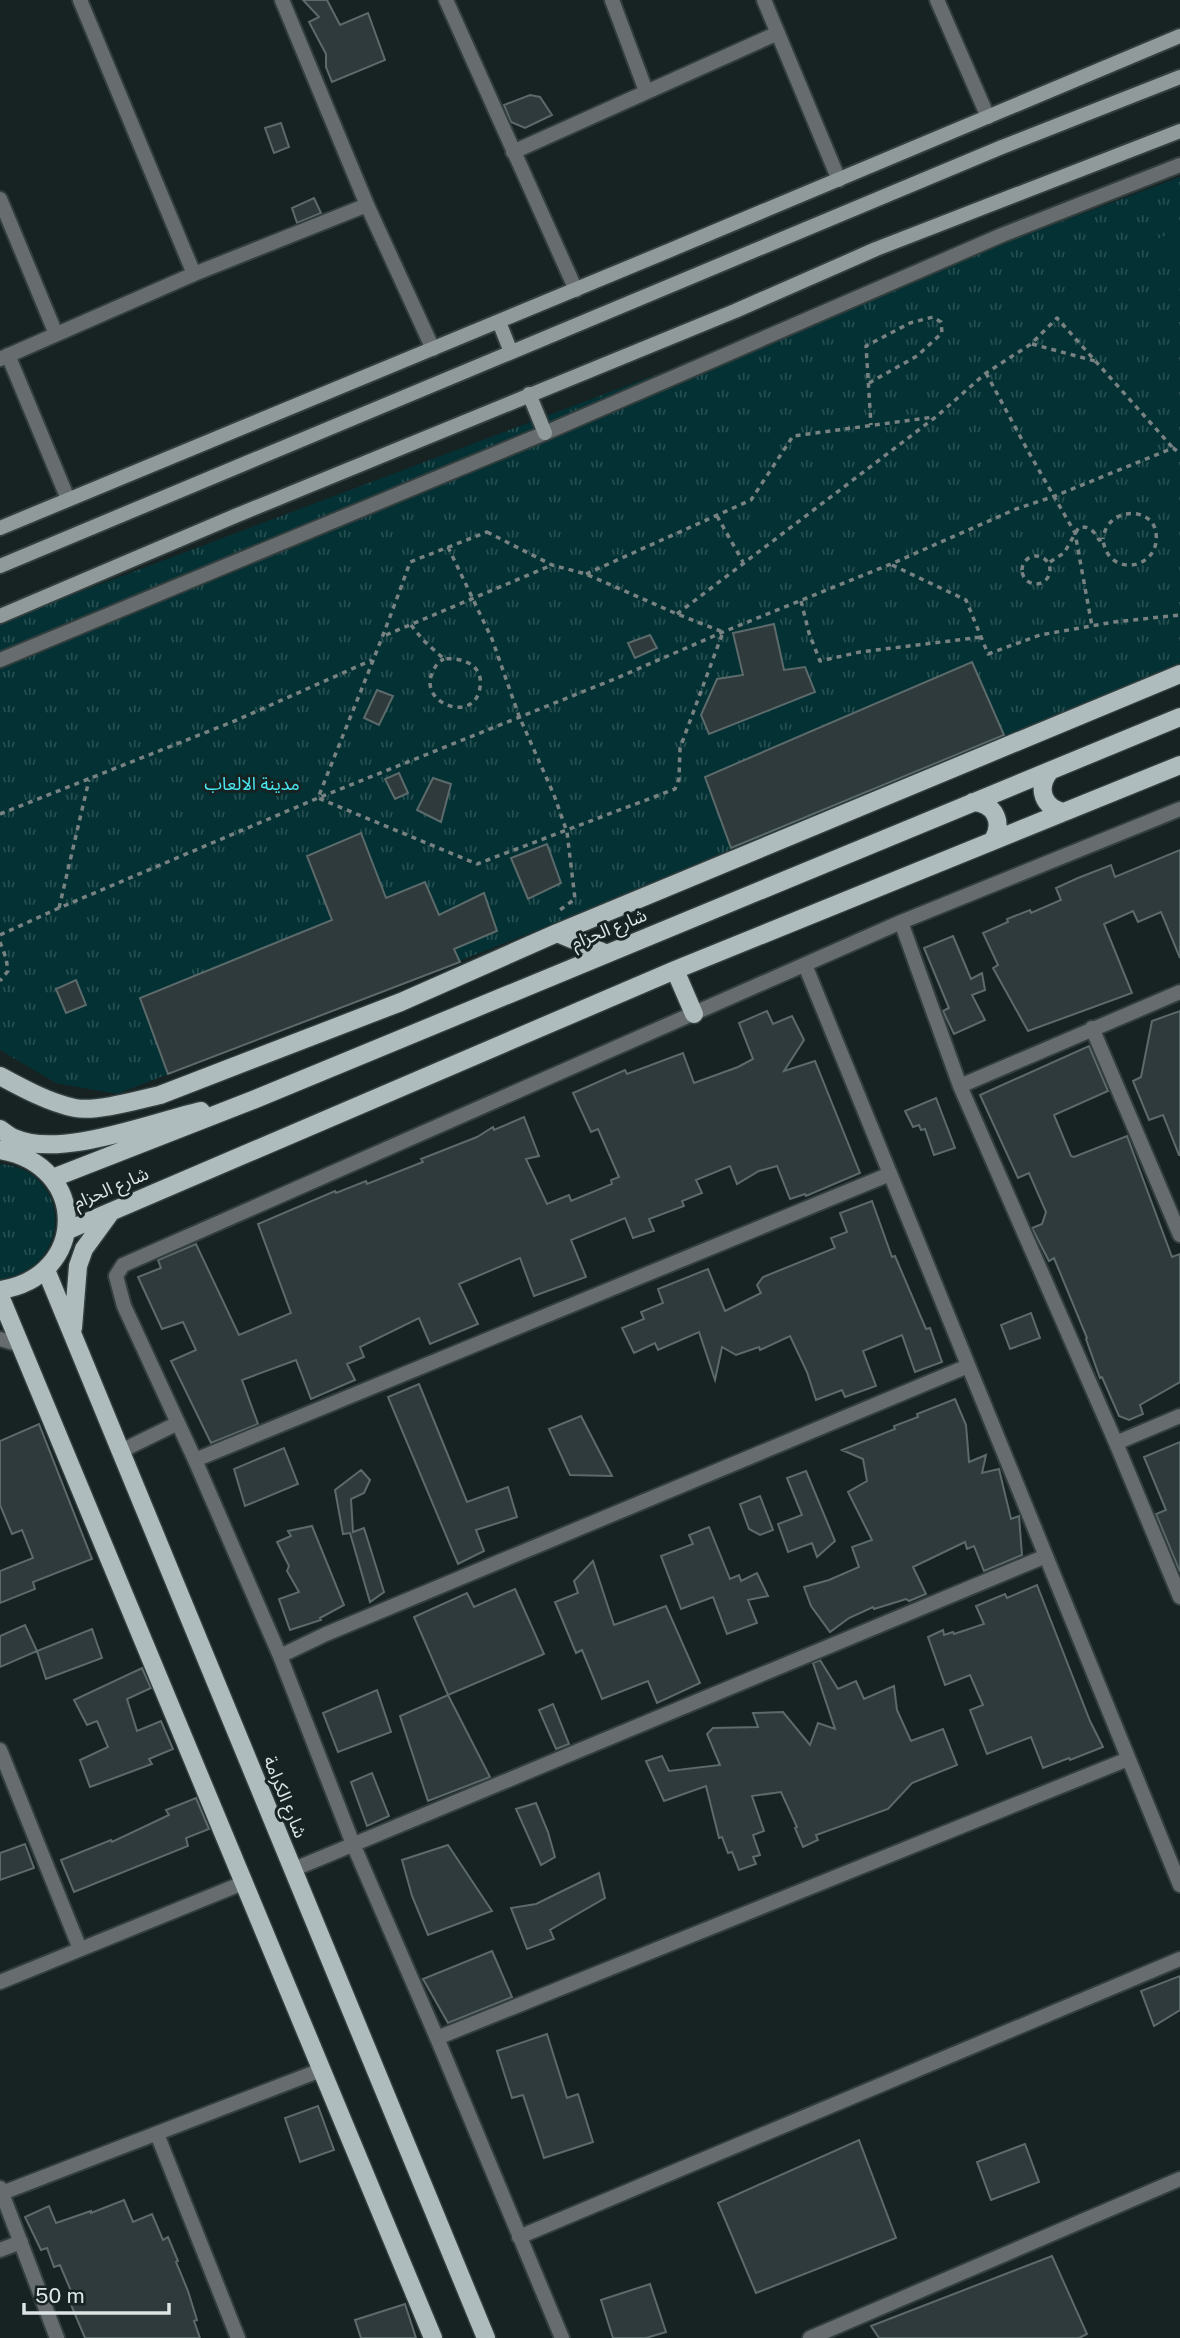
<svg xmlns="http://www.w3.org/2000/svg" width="1180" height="2338" font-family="'Public Sans','Noto Sans Arabic',sans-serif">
	<defs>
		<pattern id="park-tufts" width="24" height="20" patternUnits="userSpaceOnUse" patternTransform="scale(1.75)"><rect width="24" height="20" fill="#033134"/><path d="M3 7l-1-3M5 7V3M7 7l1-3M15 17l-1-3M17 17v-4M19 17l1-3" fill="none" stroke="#274f51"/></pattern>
	</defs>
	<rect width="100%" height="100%" fill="#172323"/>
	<path fill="url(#park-tufts)" d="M1180 177V663L569 918 117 1094 56 1083 0 1050V622Z
		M0 1164C71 1169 76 1267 0 1279Z"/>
	<path fill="#033134" d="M1180 229V290L1158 239Z"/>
	<path fill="#2e3a3b" stroke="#5c6a6b" stroke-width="2" d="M303 0H327L340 25 368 13 385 60 332 82 326 67V54L309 22 319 17Z
		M530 95 540 97 552 115 525 128 511 122 504 105Z
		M281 123 289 147 274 153 265 128Z
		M314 198 321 213 297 223 292 208Z
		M774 624 784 670 805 667 815 692 709 734 701 715 717 679 743 675 733 633Z
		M650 635 657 648 635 658 628 643Z
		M972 662 1004 735 731 848 705 777Z
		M377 690 393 696 379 725 364 718Z
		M399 773 408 793 395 799 385 779Z
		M433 778 451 784 441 822 417 810Z
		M361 833 386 898 425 882 439 915 484 893 497 931 454 949 460 962 168 1074 140 998 332 920 307 856Z
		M547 844 561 883 528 899 511 858Z
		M1180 850V958L1161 912 1138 922 1133 911 1104 924 1132 993 1028 1031 993 968 998 965 983 933 1008 922 1007 919 1030 910 1031 913 1061 900 1056 888 1078 878 1111 865 1115 877Z
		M953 936 971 979 982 973 985 990 972 995 985 1020 954 1034 943 1011 949 1008 924 948Z
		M76 980 86 1005 66 1013 56 989Z
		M767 1011 773 1024 792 1016 804 1040 784 1071 815 1061 860 1173 806 1196 805 1194 790 1199 777 1166 759 1171 737 1184 730 1166 696 1180 702 1193 682 1201 684 1206 649 1219 654 1231 633 1238 625 1218 571 1240 586 1277 534 1296 520 1258 459 1284 478 1324 430 1344 419 1318 360 1347 364 1357 347 1364 355 1380 311 1399 296 1360 242 1380 258 1424 211 1443 171 1361 196 1350 183 1322 162 1329 138 1277 161 1268 158 1260 196 1244 239 1335 291 1313 258 1224 335 1191 336 1193 366 1181 367 1184 423 1162 421 1159 477 1137 493 1127 494 1130 524 1117 539 1156 526 1159 547 1204 569 1195 571 1201 612 1184 611 1180 619 1177 598 1129 591 1132 573 1093 625 1070 627 1074 683 1053 694 1083 738 1067 753 1059 739 1023Z
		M1180 1011V1155H1179L1163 1115 1149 1120 1133 1081 1141 1077 1152 1021Z
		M1089 1046 1108 1091 1054 1115 1071 1156 1074 1157 1127 1136 1172 1257 1180 1254V1382L1140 1405 1143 1414 1129 1420 1119 1416 1102 1377 1100 1378 1086 1339 1087 1338 1054 1258 1049 1261 1032 1228 1042 1224 1046 1212 1029 1173 1018 1178 980 1095Z
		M936 1098 955 1148 934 1155 925 1129 921 1130 919 1125 913 1127 905 1111Z
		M872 1201 892 1257 895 1256 926 1329 930 1328 942 1362 915 1372 902 1335 863 1351 876 1386 845 1397 842 1390 816 1400 807 1372 790 1336 760 1350 759 1347 736 1355 722 1347 715 1380 699 1332 658 1350 655 1343 634 1353 622 1328 644 1319 641 1312 663 1303 658 1289 708 1269 725 1311 761 1293 757 1285 763 1277 835 1248 831 1238 847 1232 840 1213Z
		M1031 1313 1040 1338 1010 1349 1001 1325Z
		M419 1384 467 1502 508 1487 517 1517 476 1530 484 1551 458 1564 388 1397Z
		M955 1399 966 1425 969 1462 986 1455 982 1473 999 1469 1011 1519 1019 1516 1022 1555 984 1571 974 1546 967 1549 965 1542 913 1567 926 1594 909 1601 906 1599 874 1609 873 1607 849 1618 830 1632 811 1606 804 1587 829 1580 859 1567 852 1547 872 1540 848 1492 867 1481 863 1459 842 1450 895 1429 894 1426 918 1417 917 1414Z
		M581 1416 612 1476 570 1475 549 1429Z
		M39 1424 92 1559 33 1582 35 1589 0 1603V1571L33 1558 22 1530 12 1534 0 1505V1441Z
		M1180 1442V1572L1156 1514 1166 1510 1144 1457Z
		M284 1448 298 1484 245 1506 234 1469Z
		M361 1470 370 1480 364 1493 351 1499 353 1532 364 1528 384 1592 370 1602 350 1533 343 1534 335 1490Z
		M806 1471 835 1541 817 1557 812 1543 788 1552 778 1524 802 1515 787 1478Z
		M760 1496 773 1530 760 1535 749 1529 740 1504Z
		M312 1526 344 1605 320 1618 321 1620 290 1630 279 1599 299 1592 287 1571 289 1566 277 1542 291 1536 288 1531Z
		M709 1527 730 1579 739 1575 741 1581 757 1573 768 1596 748 1600 757 1623 727 1634 713 1597 681 1609 661 1556 693 1544 689 1535Z
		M593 1561 614 1625 666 1606 700 1683 657 1703 648 1681 602 1699 582 1650 576 1653 555 1602 578 1593 574 1581Z
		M1037 1585 1090 1721 1103 1747 1070 1760 1069 1758 1043 1768 1031 1737 987 1754 970 1710 983 1705 970 1675 945 1685 928 1637 943 1630 944 1635 953 1632 954 1634 984 1624 976 1606 1005 1594 1007 1598Z
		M515 1589 544 1654 448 1695 414 1617 467 1593 474 1607Z
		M25 1625 37 1651 0 1667V1636Z
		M92 1629 102 1658 46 1679 37 1651Z
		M820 1660 838 1689 856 1681 864 1699 894 1686 897 1710 911 1741 943 1729 957 1765 912 1783 888 1809 816 1835 818 1840 803 1847 795 1828 797 1827 781 1792 752 1796 764 1831 753 1835 760 1855 753 1857 756 1864 739 1870 732 1852 728 1853 722 1837 719 1838 706 1786 664 1801 646 1761 662 1756 669 1771 720 1765 707 1734 713 1728 758 1727 753 1713 783 1712 810 1745 818 1723 835 1729 813 1663Z
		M142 1668 151 1688 127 1699 137 1731 161 1721 173 1749 149 1759 152 1764 90 1787 80 1760 108 1747 97 1721 87 1725 74 1700Z
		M377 1690 391 1732 338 1752 323 1713Z
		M448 1695 490 1777 428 1801 400 1716Z
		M553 1704 569 1744 556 1749 539 1710Z
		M372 1773 389 1816 367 1826 351 1782Z
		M196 1798 209 1829 186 1838 188 1846 74 1892 61 1860 111 1840 112 1842 169 1815 166 1810Z
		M536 1803 548 1832 555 1857 541 1865 516 1809Z
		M25 1844 34 1868 0 1880V1853Z
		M448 1845 492 1911 428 1935 412 1896 402 1860Z
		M599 1873 605 1898 550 1930 554 1939 527 1949 511 1908 536 1904Z
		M492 1951 512 1997 448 2023 423 1979Z
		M1180 1976V2010L1154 2026 1141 1991Z
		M547 2034 567 2098 578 2094 593 2142 544 2158 523 2095 512 2098 497 2051Z
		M318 2106 334 2150 300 2162 285 2118Z
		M859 2140 896 2238 756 2293 718 2203Z
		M1025 2144 1039 2182 991 2200 977 2162Z
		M124 2200 133 2222 152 2214 163 2240 168 2237 178 2261 176 2262 188 2291 197 2320 194 2321 200 2338H85L69 2300 74 2298 60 2265 54 2267 47 2248 41 2250 25 2217 49 2206 56 2223 91 2211V2213Z
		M1052 2256 1087 2334 1079 2338H879L871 2326Z
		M650 2284 666 2332 646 2338H613L601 2300Z
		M405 2304 416 2338H361L355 2320Z"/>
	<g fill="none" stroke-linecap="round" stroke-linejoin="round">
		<defs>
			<path id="street" d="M80 0 194 274
				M282 0 367 205 433 349
				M446 0 576 290
				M612 0 646 91
				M764 0 839 180
				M937 0 988 117
				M513 152 778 33
				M0 199 56 334
				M8 355 68 499
				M0 359 194 274 367 205
				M0 660 545 433 1002 235 1180 165
				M901 922 960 1086 1116 1443 1180 1597
				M805 965 1180 1885
				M1092 1028 1180 1235
				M960 1086 1180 992
				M0 1339 14 1343
				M1116 1443 1180 1416
				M121 1451 176 1424
				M195 1460 890 1174
				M280 1656 326 1634 968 1366
				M0 1750 80 1949
				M292 1870 1046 1556
				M0 1982 243 1883
				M437 2038 1128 1759
				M157 2134 238 2338
				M0 2188 57 2338
				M2 2193 321 2070
				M519 2237 1180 1959
				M0 2250 21 2242
				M562 2338 437 2038 353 1844 280 1656 195 1460 124 1306 116 1276 123 1265 901 922 1180 809
				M810 2338 1180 2179"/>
			<path id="secondary" d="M499 322 511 352
				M529 394 545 433
				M0 528 668 251 1180 36
				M0 566 1002 147 1180 77
				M0 616 235 516 735 311 876 249 1180 131"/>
			<path id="primary" d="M1050 771C1036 788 1043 808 1064 812
				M973 802C994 803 1004 822 993 840
				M557 933 605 953
				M675 970 694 1014
				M0 1076C22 1088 50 1103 75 1108 97 1112 138 1100 160 1095L401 1002 557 933 1180 674
				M0 1129C4 1132 9 1136 14 1138 60 1159 152 1122 201 1111
				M0 1150C90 1165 88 1277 0 1290
				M53 1178 253 1100 1180 717
				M66 1231 675 970 1180 765
				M46 1270 486 2338
				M0 1296 433 2338
				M73 1328 78 1266 84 1249 111 1212"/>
		</defs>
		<use href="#street" stroke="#333e3e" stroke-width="18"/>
		<use href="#secondary" stroke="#333e3e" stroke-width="18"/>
		<use href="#primary" stroke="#333e3e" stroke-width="21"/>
		<path stroke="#788282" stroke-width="3.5" stroke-dasharray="5 5" stroke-linecap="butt" d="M1032 344 1095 361
			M986 373 1028 451 1075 533 1092 626
			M869 383 917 356 942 333 941 322 933 317 910 323 866 346 871 425
			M717 516 743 562
			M487 532 552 565 586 574 677 614 723 632 680 748 679 779 675 789 477 864 318 798C349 719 382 642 410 562Z
			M448 547 492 639 519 716 554 795 567 832 575 899 557 912
			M1022 570a14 14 0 1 1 28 0a14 14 0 1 1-28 0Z
			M1050 562 1064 553 1079 527C1090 526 1094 531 1099 540L1103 539C1107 579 1161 570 1156 533 1153 506 1107 506 1103 539
			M892 565 966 600 988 654 1040 635 1114 622 1180 615
			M586 574 751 500 793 436 934 417
			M801 601 809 633 820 661 860 652 982 637
			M677 614 937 416 986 373 1031 344 1057 318 1173 448
			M411 625 423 640 444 659C466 657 486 667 479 692 470 723 417 702 433 671 436 665 438 662 444 659
			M386 635 552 565
			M0 814 237 720 372 660
			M59 908 89 780
			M0 935 59 908 318 798 617 678 723 632 891 564 1016 509 1055 496 1173 448 1180 453
			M0 942 6 958 8 971 0 981"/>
		<use href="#street" stroke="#676d6e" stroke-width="14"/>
		<use href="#secondary" stroke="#909a9a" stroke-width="14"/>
		<use href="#primary" stroke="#afbcbd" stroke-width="18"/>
	</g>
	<g text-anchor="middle" stroke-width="6" stroke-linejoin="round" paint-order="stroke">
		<g font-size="18" fill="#4be6ef" stroke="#172323">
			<text x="252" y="790">مدينة الالعاب</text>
		</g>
		<g font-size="18" fill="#dce4e4" stroke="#172323">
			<text transform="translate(609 929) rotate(-22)" y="6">شارع الحزام</text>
			<text transform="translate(111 1188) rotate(-23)" y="6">شارع الحزام</text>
			<text transform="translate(285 1797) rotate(68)" y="6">شارع الكرامة</text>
		</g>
	</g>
	<path d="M24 2303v10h145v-10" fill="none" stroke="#dce4e4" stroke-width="3.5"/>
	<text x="35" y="2303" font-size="21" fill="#dce4e4" stroke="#172323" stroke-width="5" paint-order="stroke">50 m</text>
</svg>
